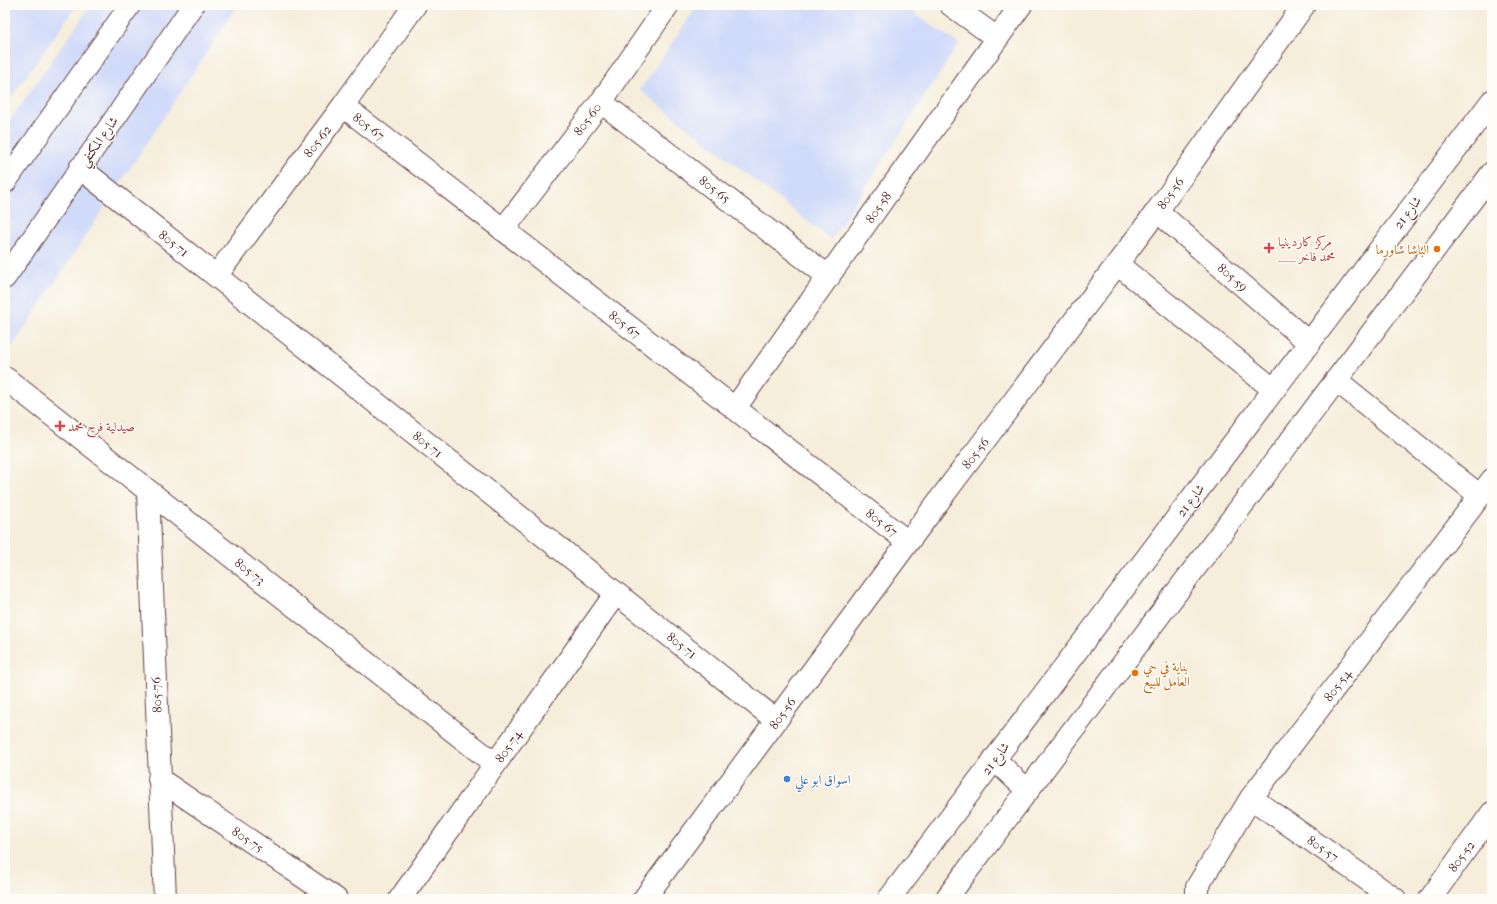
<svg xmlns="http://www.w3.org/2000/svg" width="1497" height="904" font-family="'IM FELL French Canon',Amiri,serif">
	<rect width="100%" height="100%" fill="#fdfcf7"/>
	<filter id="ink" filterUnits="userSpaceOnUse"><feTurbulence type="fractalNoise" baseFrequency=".025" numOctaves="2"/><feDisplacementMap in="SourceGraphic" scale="8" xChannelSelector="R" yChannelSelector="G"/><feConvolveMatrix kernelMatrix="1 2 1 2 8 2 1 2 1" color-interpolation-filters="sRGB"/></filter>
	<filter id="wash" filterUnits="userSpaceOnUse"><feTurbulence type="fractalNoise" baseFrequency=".012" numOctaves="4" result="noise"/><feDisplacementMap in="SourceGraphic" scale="16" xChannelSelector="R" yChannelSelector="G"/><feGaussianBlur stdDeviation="0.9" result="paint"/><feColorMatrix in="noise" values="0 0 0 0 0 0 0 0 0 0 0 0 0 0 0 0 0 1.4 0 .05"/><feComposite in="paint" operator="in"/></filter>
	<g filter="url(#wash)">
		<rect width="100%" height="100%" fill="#f6edda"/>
		<path fill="#d0daf9" d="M5 5H77L5 106Z
			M91 5H238L5 358V127Z
			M698 5H902L959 44 831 240 640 90Z"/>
	</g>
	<g filter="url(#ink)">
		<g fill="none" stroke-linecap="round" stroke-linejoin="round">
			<defs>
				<path id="pedestrian" d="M5 183 130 5
					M5 278 193 5"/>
				<path id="minor" d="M951 5 997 38
					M601 102 829 277
					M343 106 908 542
					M80 168 776 720
					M1157 211 1308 342
					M503 230 601 102 668 5
					M1117 264 1273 389
					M216 276 343 106 415 5
					M5 378 495 764
					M1336 380 1480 496
					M735 408 1021 5
					M148 491 165 899
					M994 759 1028 791
					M159 779 336 899
					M1251 798 1395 899
					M400 899 616 593
					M644 899 908 542 1157 211 1304 5
					M889 899 1492 101
					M946 899 1492 173
					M1197 899V887L1251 798 1492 480
					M1430 899 1492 813"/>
			</defs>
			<use href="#pedestrian" stroke="#643e45" stroke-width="23"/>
			<use href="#minor" stroke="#643e45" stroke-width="24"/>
			<use href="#pedestrian" stroke="#fff" stroke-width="21"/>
			<use href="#minor" stroke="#fff" stroke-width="22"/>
		</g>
	</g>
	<g fill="#e0444e" stroke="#fdfcf7" stroke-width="1.5">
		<path d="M1267 242h4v4h4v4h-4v4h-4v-4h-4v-4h4z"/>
		<path d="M58 420h4v4h4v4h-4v4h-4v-4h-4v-4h4z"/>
	</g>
	<g fill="#e8710a" stroke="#fdfcf7" stroke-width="1.5">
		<circle cx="1437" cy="249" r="4"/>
		<circle cx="1135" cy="673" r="4"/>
	</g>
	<circle fill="#3f7fe0" stroke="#fdfcf7" stroke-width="1.5" cx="787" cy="779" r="4"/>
	<g text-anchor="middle" stroke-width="3" stroke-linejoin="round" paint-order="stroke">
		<g font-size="13" fill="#4a1f2b" stroke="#fdfcf7">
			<text transform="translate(587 119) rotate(-53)" y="5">805-60</text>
			<text transform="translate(369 126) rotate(38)" y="5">805-67</text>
			<text transform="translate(98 141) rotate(-55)" y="5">شارع المكتفي</text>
			<text transform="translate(317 141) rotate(-53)" y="5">805-62</text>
			<text transform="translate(715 189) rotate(37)" y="5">805-65</text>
			<text transform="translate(1170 193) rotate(-54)" y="5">805-56</text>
			<text transform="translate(878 207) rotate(-55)" y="5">805-58</text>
			<text transform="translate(1407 212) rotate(-53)" y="5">شارع 21</text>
			<text transform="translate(174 243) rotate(38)" y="5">805-71</text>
			<text transform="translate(1233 277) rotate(41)" y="5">805-59</text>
			<text transform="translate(625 324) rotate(38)" y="5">805-67</text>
			<text transform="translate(428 444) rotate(38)" y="5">805-71</text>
			<text transform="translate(975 453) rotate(-53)" y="5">805-56</text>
			<text transform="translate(1190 500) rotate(-53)" y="5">شارع 21</text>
			<text transform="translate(882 522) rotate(38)" y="5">805-67</text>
			<text transform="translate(250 571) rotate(38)" y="5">805-73</text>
			<text transform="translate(682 645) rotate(38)" y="5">805-71</text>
			<text transform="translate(1337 685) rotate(-53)" y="5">805-54</text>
			<text transform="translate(156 695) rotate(-92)" y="5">805-76</text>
			<text transform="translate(782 713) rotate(-54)" y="5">805-56</text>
			<text transform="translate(508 746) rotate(-55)" y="5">805-74</text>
			<text transform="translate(995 758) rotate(-53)" y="5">شارع 21</text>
			<text transform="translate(248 839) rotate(34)" y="5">805-75</text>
			<text transform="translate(1323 848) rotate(35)" y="5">805-57</text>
			<text transform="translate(1461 856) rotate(-54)" y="5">805-52</text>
		</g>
		<g font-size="13" fill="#be3a42" stroke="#fdfcf7" text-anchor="start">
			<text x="1278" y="246">مركز كاردينيا<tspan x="1278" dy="15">___ محمد فاخر</tspan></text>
			<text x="68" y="431">صيدلية فرح محمد</text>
		</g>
		<g font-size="13" fill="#c56008" stroke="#fdfcf7" text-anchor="end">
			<text x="1429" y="254">الباشا شاورما</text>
			<text x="1143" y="671" text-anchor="start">بناية في حي<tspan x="1143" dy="15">العامل للبيع</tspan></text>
		</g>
		<g font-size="13" fill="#366cbe" stroke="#fdfcf7" text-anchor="start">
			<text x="795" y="784">اسواق ابو علي</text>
		</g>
	</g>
	<rect width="1497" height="904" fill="none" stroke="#fdfcf7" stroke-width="20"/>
</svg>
